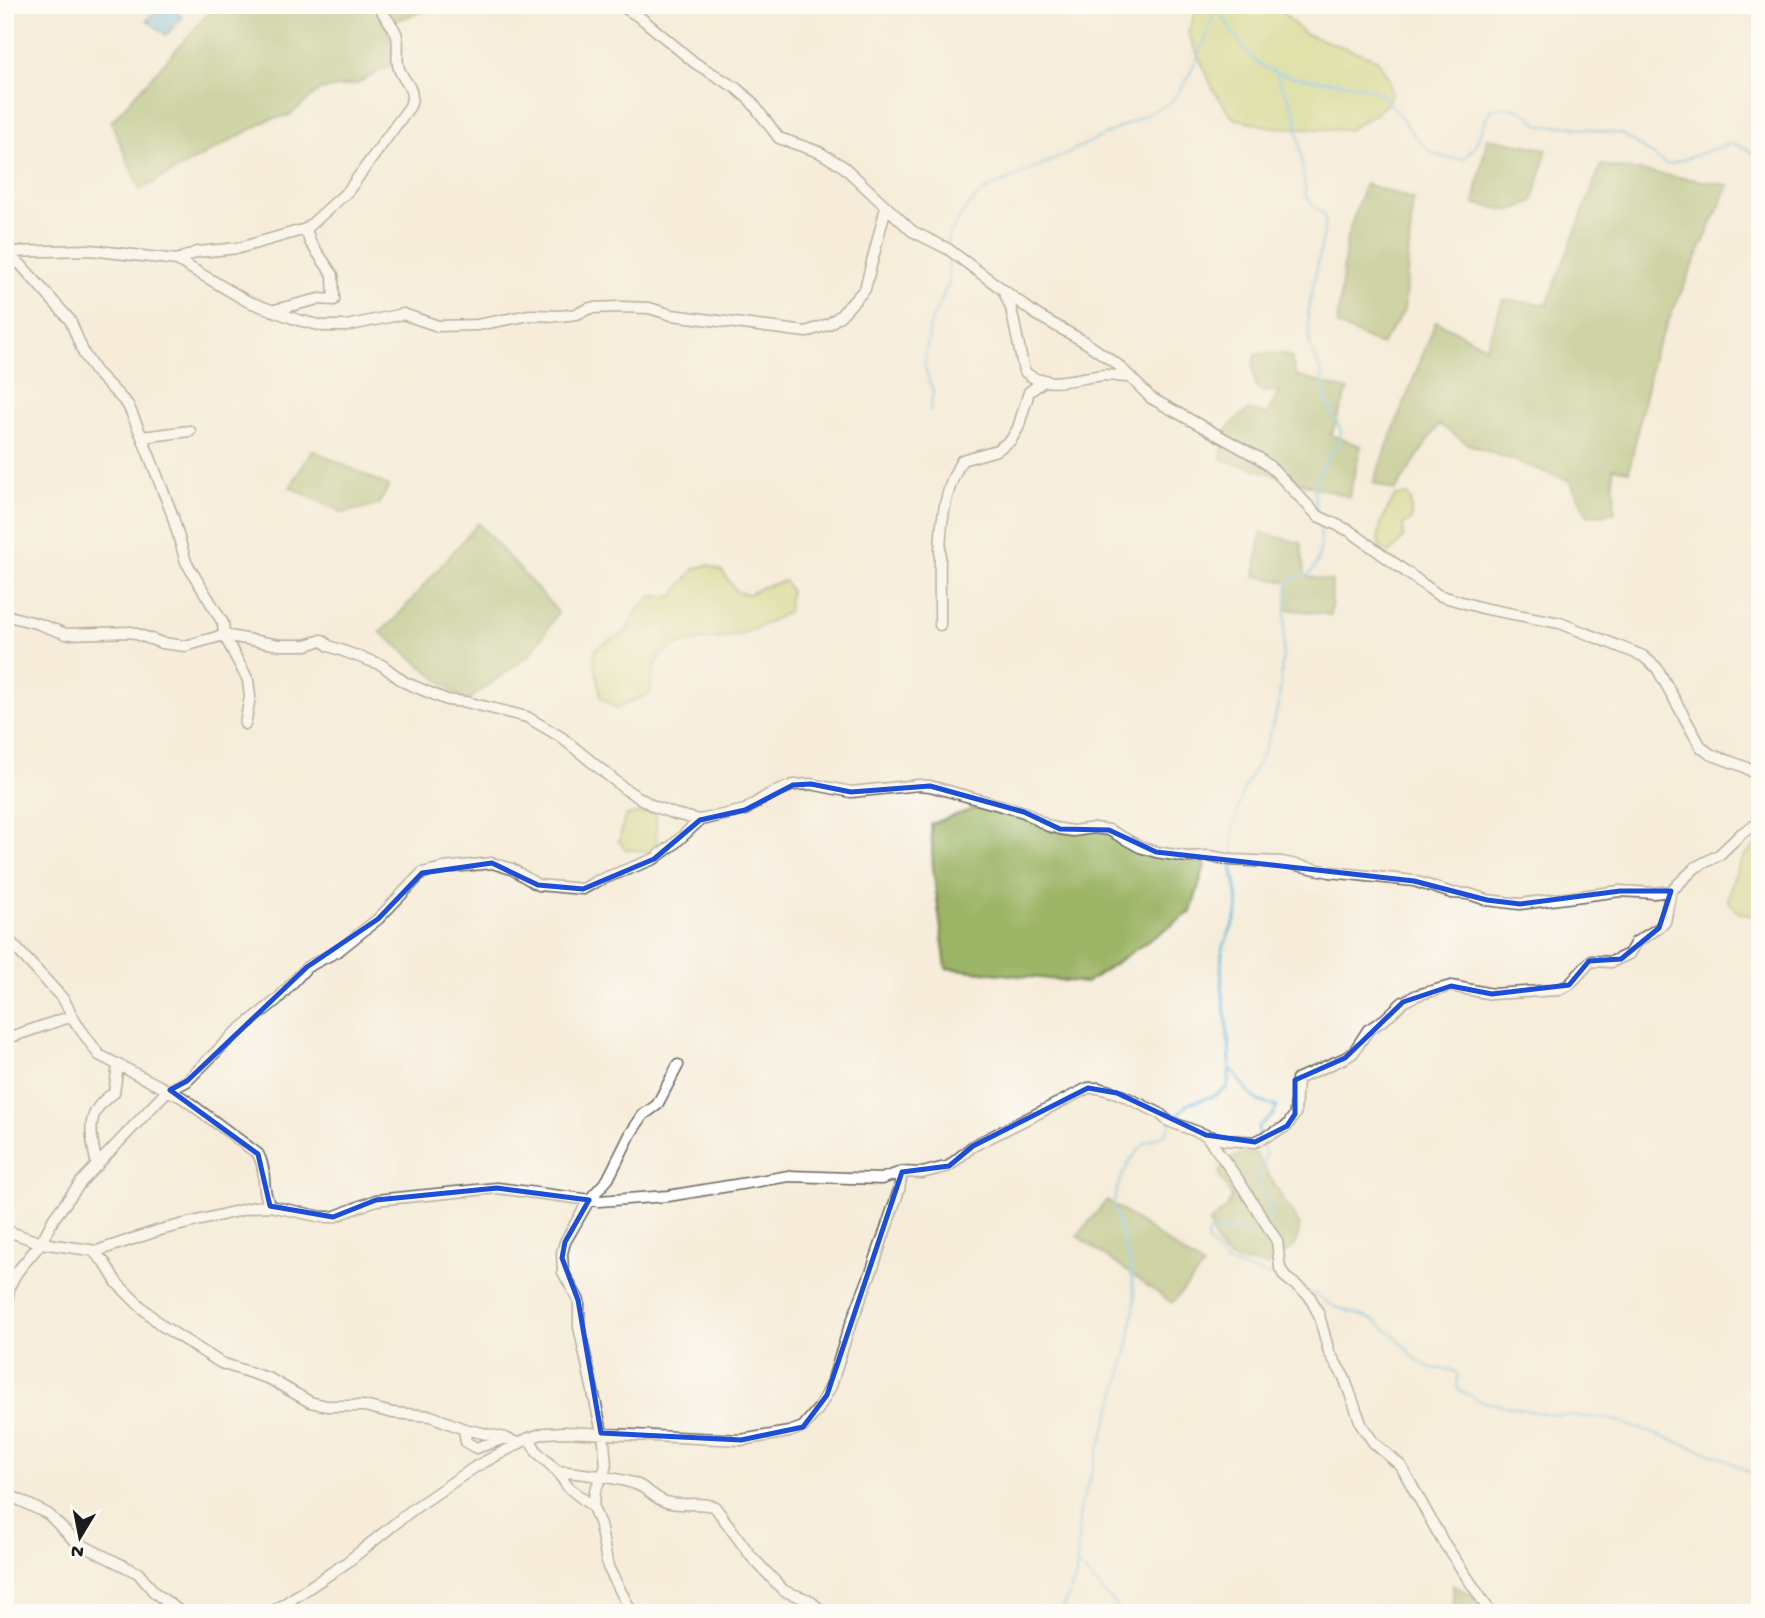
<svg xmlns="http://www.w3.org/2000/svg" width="1765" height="1618" font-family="'Gochi Hand',sans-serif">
	<rect width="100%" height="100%" fill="#fdfcf7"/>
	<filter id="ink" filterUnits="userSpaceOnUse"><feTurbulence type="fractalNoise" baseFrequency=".0143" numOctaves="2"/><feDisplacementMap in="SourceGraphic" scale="14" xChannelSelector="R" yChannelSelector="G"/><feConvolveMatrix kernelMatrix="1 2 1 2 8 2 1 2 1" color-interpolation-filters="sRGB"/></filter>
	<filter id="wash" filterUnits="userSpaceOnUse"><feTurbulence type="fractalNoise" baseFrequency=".00686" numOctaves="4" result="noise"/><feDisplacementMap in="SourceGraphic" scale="28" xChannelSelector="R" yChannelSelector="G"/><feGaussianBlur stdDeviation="1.57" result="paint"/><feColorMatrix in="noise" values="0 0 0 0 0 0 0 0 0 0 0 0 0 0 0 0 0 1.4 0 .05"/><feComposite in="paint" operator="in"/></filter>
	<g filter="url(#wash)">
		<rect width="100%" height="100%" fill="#f6ecd9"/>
		<path fill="#c5d273" stroke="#707748" stroke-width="2" d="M1198 5H1275L1303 33 1377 59 1389 79 1391 94 1387 104 1375 114 1348 130 1271 127 1233 118 1214 91 1188 33Z
			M1407 495 1411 501V520L1403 525 1404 537 1390 553 1379 546C1376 529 1386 511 1395 496Z
			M708 565 722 571 737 592 749 594 762 587 785 581 790 590 788 612C771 621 752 632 733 636 690 645 651 635 651 693L616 708 601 698 594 659 596 648 626 632 640 607 653 596H673L695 568Z
			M650 811 656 815 657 842 649 852 625 849 619 841 625 816Z
			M1760 841V918L1738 912 1728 902C1731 880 1740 854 1760 841Z"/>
		<path fill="#9cb465" stroke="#5c6840" stroke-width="2" d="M216 5H441L395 21 387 27 395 63 356 84 320 90 290 115 268 120 140 190 111 122Z
			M1487 138 1547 149 1533 201 1512 211 1474 204Z
			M1601 165 1729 185 1654 353 1629 471 1613 468 1615 513 1588 516 1570 481 1468 444 1439 424 1395 491 1373 483 1436 321 1486 347 1503 299 1547 305Z
			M1365 184 1413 199 1404 311 1381 345 1337 325 1347 237Z
			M1267 353H1280L1291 357 1296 376 1348 390 1331 435 1361 446 1349 497 1221 459C1223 431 1225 426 1249 410L1267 415 1279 391 1263 392 1255 386 1253 367 1255 355Z
			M312 450 389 486 378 505 343 513 290 487Z
			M478 523 558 612 532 653 466 702 380 632 395 619Z
			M1261 533 1301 543 1305 576 1332 581 1331 615 1286 609 1288 582 1255 576Z
			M989 803 1054 829 1103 828 1139 849 1208 855 1191 912 1086 983 946 968 933 869 931 824Z
			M1255 1153 1300 1226 1295 1246 1267 1266C1228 1260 1222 1263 1209 1223L1227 1207 1232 1197 1219 1174C1224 1156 1238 1154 1255 1153Z
			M1107 1200 1203 1267 1172 1303 1077 1236Z
			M1453 1585 1506 1613H1453Z"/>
		<path fill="#63b8df" stroke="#406a7e" stroke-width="2" d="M162 5H173L182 18 166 35 147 20Z"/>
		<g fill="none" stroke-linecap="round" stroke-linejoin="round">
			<path stroke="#63b8df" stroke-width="2.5" d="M1217 5C1223 20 1249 58 1262 66 1281 78 1313 79 1336 82 1350 84 1370 86 1382 96 1412 120 1415 161 1463 159L1474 148 1490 110C1515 102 1523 109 1540 126H1566L1622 134 1667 165 1732 143 1747 149 1760 158
				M1274 70 1296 114 1306 196 1314 207 1322 212 1326 221 1308 313 1310 345 1322 373 1326 399 1341 431 1340 442 1328 456 1317 476 1314 490 1317 511
				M948 246V237L967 207 985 190 1053 160 1170 103 1186 82 1205 40 1216 6
				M930 411 933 391 924 365 931 321 949 283 948 252
				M1232 857 1233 830 1242 793 1264 751 1279 704 1288 582C1295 577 1302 578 1309 574 1322 565 1322 534 1319 521
				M1232 1070 1250 1094 1258 1101 1277 1107 1273 1115 1259 1126 1258 1136
				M1174 1118 1188 1104 1213 1096 1227 1088C1237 1048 1217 997 1222 953 1224 941 1232 929 1236 918 1241 900 1234 881 1232 864
				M1260 1142 1266 1155 1258 1181 1271 1210 1267 1221
				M1262 1225 1247 1233 1220 1228 1208 1234 1207 1241 1227 1263 1280 1279
				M1312 1292 1333 1306 1374 1320 1394 1335 1418 1361 1431 1368 1452 1370 1458 1375 1457 1384 1459 1390 1483 1402 1510 1407 1546 1414 1611 1419 1721 1457 1760 1478
				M1077 1564 1123 1613
				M1061 1613 1076 1577 1080 1509 1118 1388 1130 1338 1135 1299 1130 1264 1113 1204 1118 1186 1130 1160 1146 1142 1165 1134 1171 1124"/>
		</g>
	</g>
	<g filter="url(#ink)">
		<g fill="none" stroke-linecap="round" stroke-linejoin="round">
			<defs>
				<path id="minor" d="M620 5 641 18 695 63 736 88 750 100 779 138 819 152 844 167 912 231 948 249 1037 315 1085 342 1118 365 1151 398 1259 458 1274 470 1318 516 1350 531 1438 595 1482 608 1560 623 1643 656 1657 668 1701 747 1710 754 1745 767 1760 777
					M5 252 90 250 177 260 247 301 298 320 323 326H346L403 314 438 326 477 325 530 315 560 316 577 314 590 308 620 307 649 308 672 315 806 332 829 324 841 315 865 289 886 207
					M5 252 22 266 70 320 84 354 95 371 128 405 142 437 190 431
					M177 260 197 252 239 248 306 229 348 191 410 106C416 89 406 85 400 71 394 60 401 46 396 33 392 23 383 16 379 5
					M1004 292 1011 308 1024 371C1045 392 1080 376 1106 375 1113 375 1121 377 1129 377
					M274 310 319 299 334 300 333 275 310 242 306 229
					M142 437 172 514 186 562 223 623 224 635 248 680 250 697 245 724
					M5 615 39 624 66 634 131 632 162 643 185 646 224 635 279 645H306L322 640 329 646 382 665 404 682 447 700 466 702 527 717 561 737 625 789 653 806 675 814 700 820
					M940 625C941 572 933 508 962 460L997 450 1011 440 1018 428 1029 392 1045 380
					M5 936 64 1000 76 1023 99 1055 183 1098 258 1154C268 1172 260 1187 270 1206
					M5 1039 72 1016
					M170 1090 187 1081 234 1034 277 1000 307 967 338 951 378 919 422 873 443 868 492 863 512 869 538 885 583 889 597 881 654 859 673 845 700 820 745 810 768 795 793 785 811 784 851 792 919 785 930 786 1024 812 1048 826 1060 829 1073 831 1094 828 1109 830 1140 847 1156 852 1188 857 1209 856 1232 860 1282 862 1330 872 1414 881 1452 893 1469 894 1487 900 1520 904 1620 891 1654 893 1671 891
					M1206 1135 1237 1178 1277 1241 1280 1268 1285 1277 1309 1295 1319 1315 1329 1352 1344 1377 1362 1426 1374 1443 1401 1466 1442 1540 1491 1613
					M97 1166C91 1135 83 1112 114 1093L118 1065
					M5 1230 41 1243 97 1251 160 1230 254 1207 270 1206 322 1217H333L376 1200 497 1188 599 1201 668 1196 789 1176 881 1179 902 1172 922 1173 949 1166 973 1146 1088 1088H1098L1117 1093 1159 1113 1168 1121 1206 1135 1224 1140 1255 1142 1287 1126 1295 1114 1297 1079 1345 1058 1353 1053 1368 1030 1385 1019 1403 1002 1417 995 1451 986 1492 994 1558 990 1569 985 1591 961 1611 962 1629 954 1636 942 1659 928 1665 922 1671 891 1696 867 1719 855 1742 833 1760 822
					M93 1251 105 1263 117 1283 139 1305 161 1325 221 1363 270 1379 310 1402 327 1406H364L393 1413 431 1416 464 1429 505 1438 517 1443
					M5 1317 9 1287 17 1272 41 1243 54 1218 82 1181 168 1090
					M464 1429 466 1442 476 1448 505 1438
					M529 1438 537 1452 557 1471 568 1487 593 1507 600 1525 608 1567 632 1613
					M557 1471C578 1473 619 1477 638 1485 648 1489 655 1499 666 1502 682 1507 699 1501 715 1507L751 1556 784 1591 809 1600 824 1613
					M5 1493 48 1514 73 1539 86 1547 138 1573 155 1593 182 1613
					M593 1507 595 1491 606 1466 604 1442 579 1327V1301L563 1272 562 1253 565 1242 589 1200 608 1179 631 1133 643 1115 657 1105 678 1065
					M271 1613 346 1563 412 1510 475 1467 529 1438 545 1433 565 1432 741 1440 789 1432 803 1427 819 1408 831 1386 847 1334 872 1270 899 1190 902 1172"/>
			</defs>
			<use href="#minor" stroke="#68655e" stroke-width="13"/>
			<use href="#minor" stroke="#fff" stroke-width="10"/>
		</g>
	</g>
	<path d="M0 0H1765V1618H0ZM811 784 851 792 930 786 1024 812 1060 829 1109 830 1156 852 1414 881 1487 900 1520 904 1620 891H1671L1659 928 1621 959 1589 961 1569 985 1492 994 1451 986 1403 1002 1345 1058 1295 1080V1114L1287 1126 1255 1142 1206 1135 1117 1093 1088 1088 973 1146 949 1166 902 1172 827 1395 803 1427 741 1440 601 1433 578 1300 562 1258 565 1242 589 1200 497 1188 376 1200 333 1217 270 1206 258 1154 170 1090 187 1081 307 967 378 919 422 873 492 863 538 885 583 889 654 859 700 820 745 810 793 785Z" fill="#f6ecd9" fill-opacity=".55" fill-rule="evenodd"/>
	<path fill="none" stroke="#1d4ed8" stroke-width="5" stroke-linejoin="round" d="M811 784 851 792 930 786 1024 812 1060 829 1109 830 1156 852 1414 881 1487 900 1520 904 1620 891H1671L1659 928 1621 959 1589 961 1569 985 1492 994 1451 986 1403 1002 1345 1058 1295 1080V1114L1287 1126 1255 1142 1206 1135 1117 1093 1088 1088 973 1146 949 1166 902 1172 827 1395 803 1427 741 1440 601 1433 578 1300 562 1258 565 1242 589 1200 497 1188 376 1200 333 1217 270 1206 258 1154 170 1090 187 1081 307 967 378 919 422 873 492 863 538 885 583 889 654 859 700 820 745 810 793 785Z"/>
	<rect width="1765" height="1618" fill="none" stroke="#fdfcf7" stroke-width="28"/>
	<g transform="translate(80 1537) rotate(190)" stroke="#fdfcf7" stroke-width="5" paint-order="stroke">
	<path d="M0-5L12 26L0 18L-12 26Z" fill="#1c1c1c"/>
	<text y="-10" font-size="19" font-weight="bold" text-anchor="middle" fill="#1c1c1c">N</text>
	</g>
</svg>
